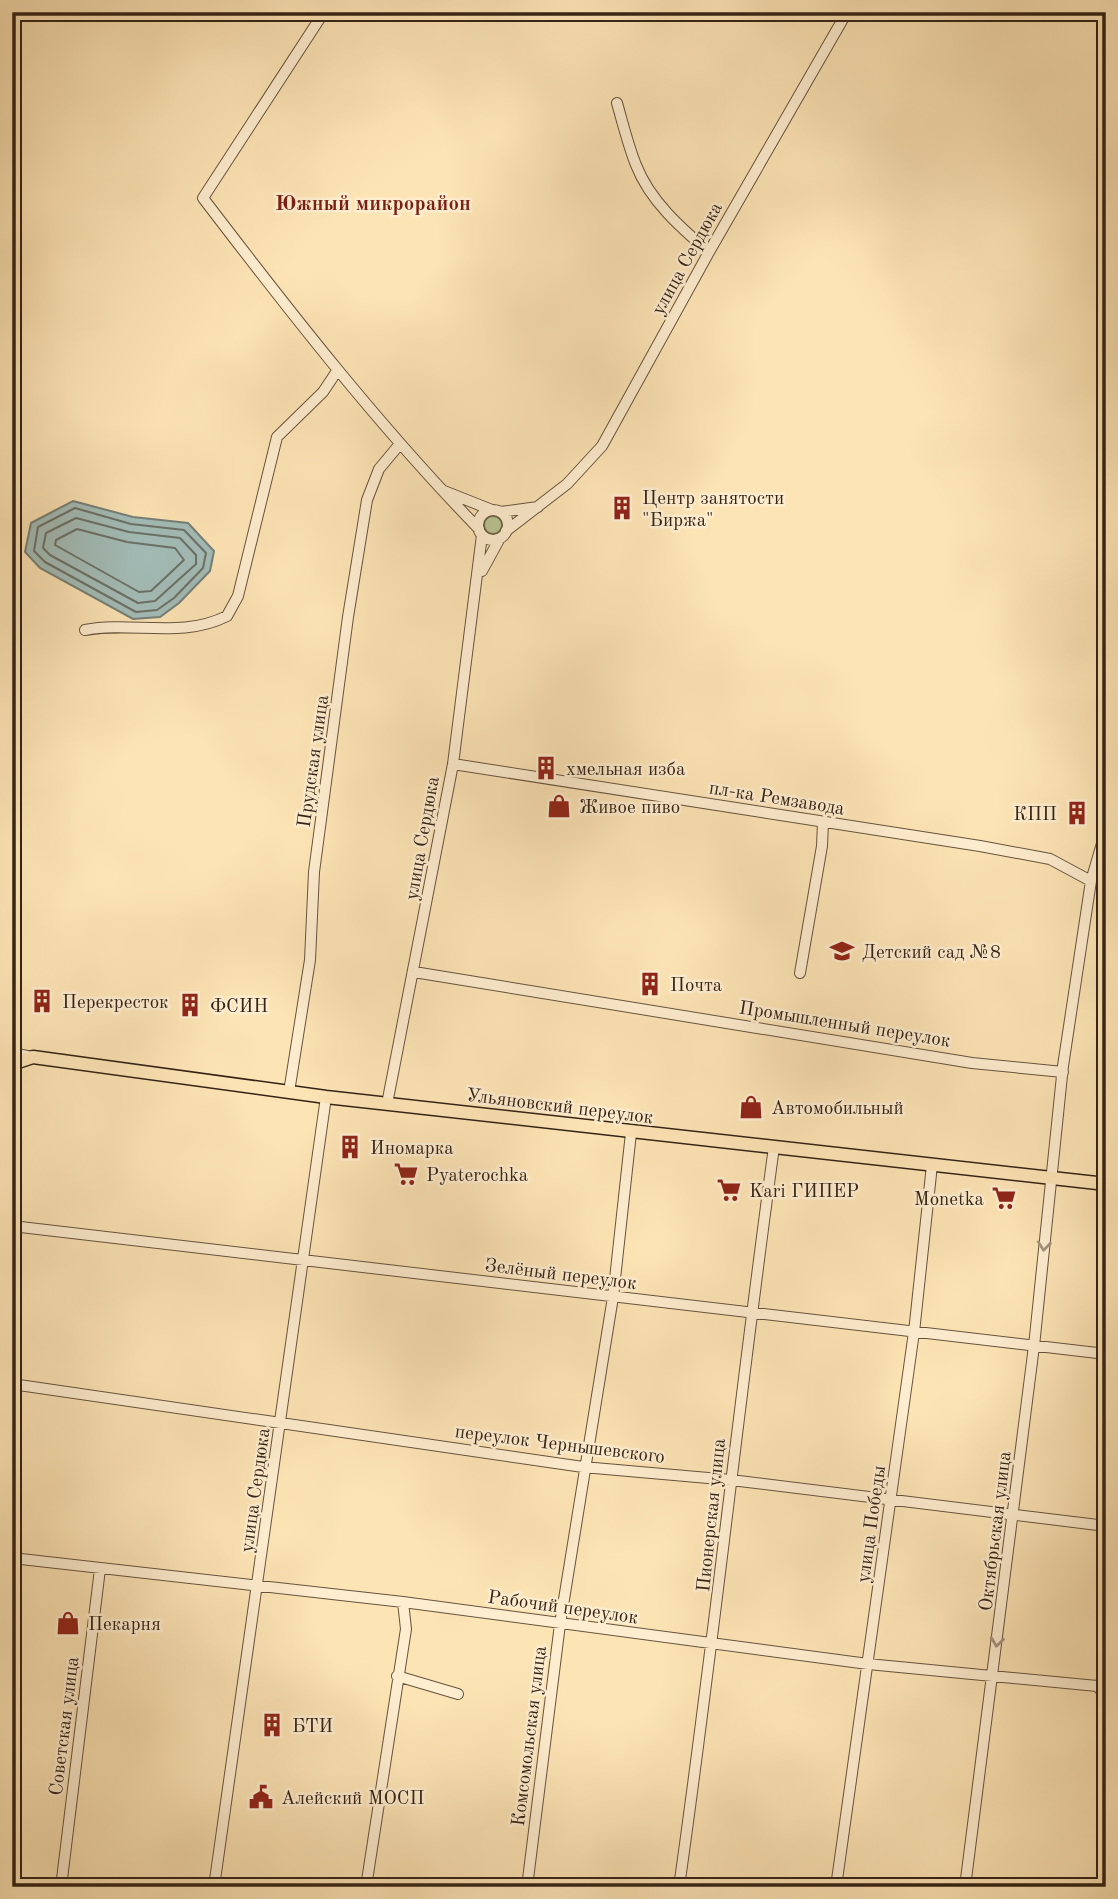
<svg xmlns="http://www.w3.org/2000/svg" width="1118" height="1899" font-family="'Old Standard TT',serif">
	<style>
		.green { fill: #b9c592; stroke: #767454; stroke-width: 2 }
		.water { fill: #a2bcb7; stroke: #767f77; stroke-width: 2 }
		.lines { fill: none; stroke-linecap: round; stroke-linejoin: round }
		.shore { stroke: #6b7066; stroke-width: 2 }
		.minor-casing { stroke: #66533e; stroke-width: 12 }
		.major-casing { stroke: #342316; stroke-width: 15 }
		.minor { stroke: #feedcf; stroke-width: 10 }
		.major { stroke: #fde4b5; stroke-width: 12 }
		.oneway { stroke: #a3927c }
		.labels { text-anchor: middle; stroke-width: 5; stroke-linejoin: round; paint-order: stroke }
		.street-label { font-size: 19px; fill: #342316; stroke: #feedcf }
		.poi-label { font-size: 19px; fill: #342316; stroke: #feedcf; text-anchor: start }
		.neighbourhood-label { font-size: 21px; font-weight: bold; fill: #7a1f14; stroke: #feedcf }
	</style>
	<rect width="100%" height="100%" fill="#fde4b5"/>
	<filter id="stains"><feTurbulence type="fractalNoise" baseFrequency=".00286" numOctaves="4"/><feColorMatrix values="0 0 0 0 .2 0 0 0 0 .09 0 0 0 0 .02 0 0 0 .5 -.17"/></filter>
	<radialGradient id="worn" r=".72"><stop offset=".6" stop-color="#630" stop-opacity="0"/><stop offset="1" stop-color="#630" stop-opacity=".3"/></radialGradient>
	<path class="green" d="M484 525a9 9 0 1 1 18 0a9 9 0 1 1-18 0Z"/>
	<path class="water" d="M73,501L133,517L188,523L214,551L210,571L179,603L160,617L133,619L40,568L25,552L31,523Z"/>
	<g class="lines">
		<path class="shore" d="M75,508L131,524L184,530L206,553L203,568L174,598L157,610L136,612L45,562L34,551L38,527Z
			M76,518L129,532L180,538L196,555V564L155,601L138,603L50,555L43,548L46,533Z
			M77,529L127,542L175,548L184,560L151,591L139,592L55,545L56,540Z"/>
		<g class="minor-casing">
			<path id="minor" d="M324,12L203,198C290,312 378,425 479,529
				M617,103C623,124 628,145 636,165C650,201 681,228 709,252
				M444,491L492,510
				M478 525a15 15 0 1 1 30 0a15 15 0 1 1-30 0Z
				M500,512L538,507
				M506,531L567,484L602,446L709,252L847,12
				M482,571L500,538
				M85,630C132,621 182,639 227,616L238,596L277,437L323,392L337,371
				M453,764L980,846L1050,859L1091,881
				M414,972L972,1063L1063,1072
				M800,973L822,846L823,822
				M12,1053L32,1057
				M289,1092L310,960L314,872L348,617L367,500L379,469L399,445
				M387,1104L453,764L482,535
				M12,1226L1106,1354
				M12,1384L583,1467L731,1480L1106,1526
				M12,1558L403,1602L868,1664L1097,1686L1106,1696
				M397,1676L458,1694
				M1097,1686L1106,1680
				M61,1887L100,1569
				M214,1887L326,1097
				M366,1887L406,1629L403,1602
				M527,1887L560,1624L613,1297L631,1133
				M679,1887C714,1641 740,1393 774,1147
				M836,1887L914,1332L932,1165
				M965,1887L1034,1346L1063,1066L1091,881L1106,830
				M1103,1887L1106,1866"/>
		</g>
		<g class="major-casing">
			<path id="major" d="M12,1064L33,1057L326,1097L1106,1184"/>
		</g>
		<use href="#minor" class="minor"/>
		<use href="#major" class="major"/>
	</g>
	<defs><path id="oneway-chevron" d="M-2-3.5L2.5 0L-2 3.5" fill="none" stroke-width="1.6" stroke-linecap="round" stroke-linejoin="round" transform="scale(1.75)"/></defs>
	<g class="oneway">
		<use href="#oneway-chevron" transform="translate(1044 1246) rotate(96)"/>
		<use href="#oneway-chevron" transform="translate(997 1642) rotate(97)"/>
	</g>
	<defs>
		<g id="building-bare" transform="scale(1.89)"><path d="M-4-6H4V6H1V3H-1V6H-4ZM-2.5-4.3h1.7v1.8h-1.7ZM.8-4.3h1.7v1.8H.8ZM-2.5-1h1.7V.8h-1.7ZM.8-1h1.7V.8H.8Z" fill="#8f2418" stroke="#feedcf" stroke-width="2.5" paint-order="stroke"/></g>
		<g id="shop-bare" transform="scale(1.89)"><path d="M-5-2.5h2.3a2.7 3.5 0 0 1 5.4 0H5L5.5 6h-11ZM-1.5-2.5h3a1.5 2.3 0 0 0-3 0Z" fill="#8f2418" stroke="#feedcf" stroke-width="2.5" paint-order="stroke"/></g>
		<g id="school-bare" transform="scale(1.89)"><path d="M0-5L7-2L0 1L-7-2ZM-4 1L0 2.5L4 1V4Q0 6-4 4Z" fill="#8f2418" stroke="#feedcf" stroke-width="2.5" paint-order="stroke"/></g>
		<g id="supermarket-bare" transform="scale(1.89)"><path d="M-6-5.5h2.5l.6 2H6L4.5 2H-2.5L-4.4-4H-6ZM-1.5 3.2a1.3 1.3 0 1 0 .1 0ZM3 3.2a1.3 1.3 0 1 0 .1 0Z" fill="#8f2418" stroke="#feedcf" stroke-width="2.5" paint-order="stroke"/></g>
		<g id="civic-bare" transform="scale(1.89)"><path d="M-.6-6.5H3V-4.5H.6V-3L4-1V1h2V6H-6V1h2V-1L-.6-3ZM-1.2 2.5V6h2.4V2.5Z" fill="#8f2418" stroke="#feedcf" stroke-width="2.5" paint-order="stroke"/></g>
	</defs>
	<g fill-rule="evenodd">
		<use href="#building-bare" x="622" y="508"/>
		<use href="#building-bare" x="546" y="768"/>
		<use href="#shop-bare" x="559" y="806"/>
		<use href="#building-bare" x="1077" y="813"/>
		<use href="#school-bare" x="842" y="951"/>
		<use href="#building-bare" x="650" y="984"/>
		<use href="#building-bare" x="42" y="1001"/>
		<use href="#building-bare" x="190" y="1005"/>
		<use href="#shop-bare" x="751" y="1107"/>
		<use href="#building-bare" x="350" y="1147"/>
		<use href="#supermarket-bare" x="406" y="1174"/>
		<use href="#supermarket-bare" x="729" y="1190"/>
		<use href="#supermarket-bare" x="1004" y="1198"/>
		<use href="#shop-bare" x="68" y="1623"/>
		<use href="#building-bare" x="272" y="1725"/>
		<use href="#civic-bare" x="261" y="1797"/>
	</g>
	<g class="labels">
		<g class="street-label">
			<text transform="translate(686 258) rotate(-61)" y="7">улица Сердюка</text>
			<text transform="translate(312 761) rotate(-82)" y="7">Прудская улица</text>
			<text transform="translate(777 797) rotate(9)" y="7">пл-ка Ремзавода</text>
			<text transform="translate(421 838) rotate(-80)" y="7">улица Сердюка</text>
			<text transform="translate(845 1023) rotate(9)" y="7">Промышленный переулок</text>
			<text transform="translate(560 1105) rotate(7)" y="7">Ульяновский переулок</text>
			<text transform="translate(561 1273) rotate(7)" y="7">Зелёный переулок</text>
			<text transform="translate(560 1443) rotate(7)" y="7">переулок Чернышевского</text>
			<text transform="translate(254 1490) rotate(-82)" y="7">улица Сердюка</text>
			<text transform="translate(710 1515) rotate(-84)" y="7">Пионерская улица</text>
			<text transform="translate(870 1524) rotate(-82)" y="7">улица Победы</text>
			<text transform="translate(994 1531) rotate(-83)" y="7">Октябрьская улица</text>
			<text transform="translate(563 1606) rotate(8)" y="7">Рабочий переулок</text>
			<text transform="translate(63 1726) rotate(-83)" y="7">Советская улица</text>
			<text transform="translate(528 1736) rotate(-83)" y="7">Комсомольская улица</text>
		</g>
		<g class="poi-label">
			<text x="642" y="504">Центр занятости<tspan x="642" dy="22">"Биржа"</tspan></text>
			<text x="566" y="775">хмельная изба</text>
			<text x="579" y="813">Живое пиво</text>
			<text x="1057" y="820" text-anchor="end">КПП</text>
			<text x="862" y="958">Детский сад №8</text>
			<text x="670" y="991">Почта</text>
			<text x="62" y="1008">Перекресток</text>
			<text x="210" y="1012">ФСИН</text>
			<text x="771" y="1114">Автомобильный</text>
			<text x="370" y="1154">Иномарка</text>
			<text x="426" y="1181">Pyaterochka</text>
			<text x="749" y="1197">Kari ГИПЕР</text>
			<text x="984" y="1205" text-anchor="end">Monetka</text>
			<text x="88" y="1630">Пекарня</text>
			<text x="292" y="1732">БТИ</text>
			<text x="281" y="1804">Алейский МОСП</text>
		</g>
		<g class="neighbourhood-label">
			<text x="373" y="210">Южный микрорайон</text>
		</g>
	</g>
	<rect width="1118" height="1899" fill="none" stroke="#fde4b5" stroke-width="42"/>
	<rect x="14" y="14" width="1090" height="1871" fill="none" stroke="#342316" stroke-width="3.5"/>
	<rect x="21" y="21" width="1076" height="1857" fill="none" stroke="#342316" stroke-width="2"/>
	<rect width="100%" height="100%" filter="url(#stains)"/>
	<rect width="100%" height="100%" fill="url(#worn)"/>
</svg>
